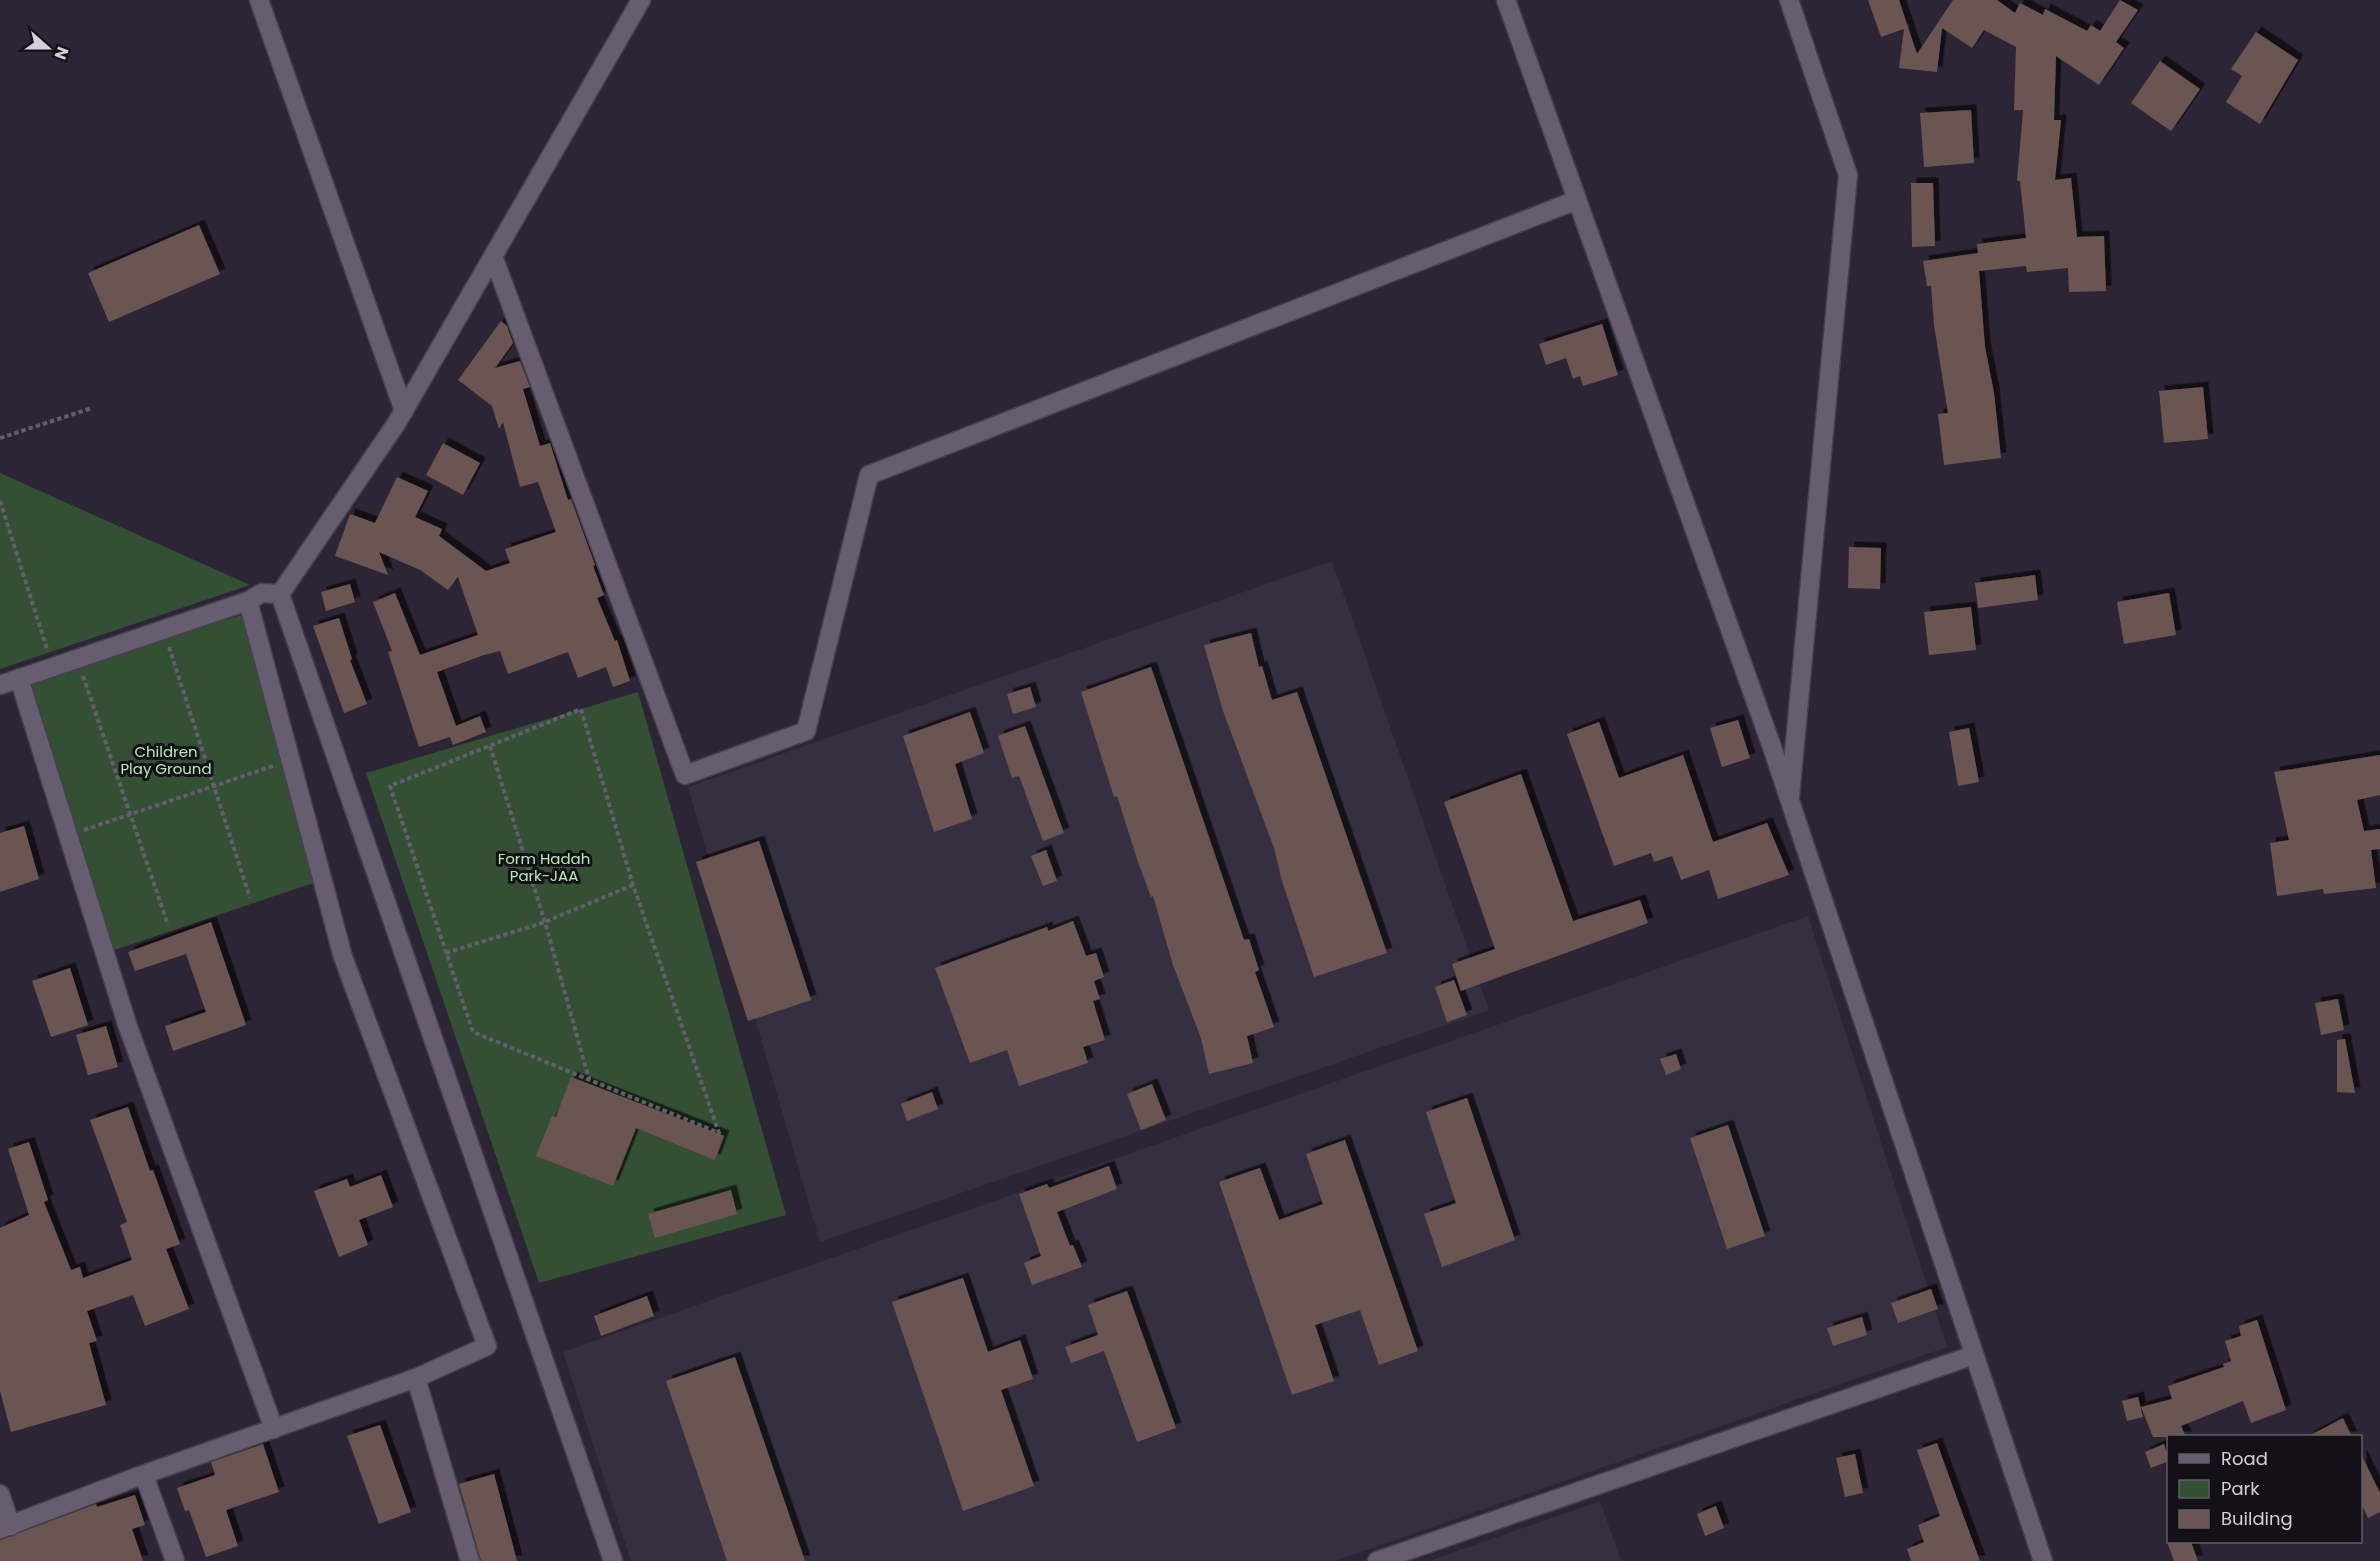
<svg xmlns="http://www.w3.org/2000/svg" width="2380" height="1561" font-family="Poppins,sans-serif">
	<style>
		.industrial { fill: #353041 }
		.green { fill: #334f34 }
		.building { fill: #6b5452; filter: url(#shadow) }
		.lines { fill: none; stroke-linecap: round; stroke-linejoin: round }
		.minor-casing { stroke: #47404d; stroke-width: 21 }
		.path { stroke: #645e6c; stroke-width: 4; stroke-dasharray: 4.5 3; stroke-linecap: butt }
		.minor { stroke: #665e70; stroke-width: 18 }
		.labels { text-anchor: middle; stroke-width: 6; stroke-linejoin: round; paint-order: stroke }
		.park-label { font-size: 15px; fill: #b7ecb9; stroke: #131017 }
	</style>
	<defs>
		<filter id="shadow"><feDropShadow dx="5.5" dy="-5.5" stdDeviation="0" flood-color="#0009"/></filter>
	</defs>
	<rect width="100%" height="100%" fill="#2c2535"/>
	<path class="industrial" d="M1332,561L1489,1010L820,1242L688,787Z
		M1808,916L1947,1347L1335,1561H631L563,1352Z
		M1600,1501L1621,1561H1429Z"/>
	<path class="green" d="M0,473L250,585L0,669Z
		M242,615L322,880L106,953L19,678Z
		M638,692L786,1215L539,1283L366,773Z"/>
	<path class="building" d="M1868,0H1899L1917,54L1953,0H1997L2015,13L2020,3L2043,15L2045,9L2087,31L2091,25L2100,31L2120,0L2138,10L2116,42L2124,48L2099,85L2056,56L2054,120H2061L2055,180L2071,178L2077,237L2104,236L2106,291L2069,292L2068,268L2027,272L2026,266L1979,271L1985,347L1994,393L2001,458L1944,465L1938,414L1948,413L1934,325L1931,286H1927L1923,261L1978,253L1977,244L2026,238L2020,181H2017L2023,110H2014L2016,47L1984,30L1972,48L1942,28L1937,72L1899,68L1904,29L1881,37Z
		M2256,32L2298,60L2260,124L2226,102L2242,76L2231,69Z
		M2160,61L2200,89L2171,131L2131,103Z
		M1971,110L1974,163L1924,167L1920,113Z
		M1911,183H1933L1935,246L1912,247Z
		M199,225L220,274L109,322L88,273Z
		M501,321L507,326L513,343L495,368L520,361L530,387L523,389L540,446L550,443L568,500L571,499L595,565L593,566L604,595L597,598L615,641L617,640L630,681L613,687L606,667L578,678L568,652L508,674L500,651L484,655L437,672L456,726L480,716L486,732L453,745L450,737L419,747L388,652L392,651L373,602L395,593L420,655L478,635L458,577L448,590L420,570L379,552L388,575L335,556L350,514L375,523L397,477L428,491L415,517L442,529L439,536L486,571L510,563L505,549L556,532L538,482L520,487L503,422L499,429L492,406L458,380Z
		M1602,324L1618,375L1583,386L1580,376L1573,379L1566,358L1546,365L1539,344Z
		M2203,387L2208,439L2164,443L2159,391Z
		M443,443L480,463L463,495L426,475Z
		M1849,547L1881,548L1880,589L1848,588Z
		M2035,575L2038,600L1978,608L1975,583Z
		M350,584L355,602L326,611L321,592Z
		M2169,593L2176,635L2124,644L2117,602Z
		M1971,607L1976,650L1929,655L1924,612Z
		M339,618L352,659L350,660L367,704L344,713L313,626Z
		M1251,633L1259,667L1262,666L1272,700L1297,692L1387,953L1314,977L1282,881L1274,848L1223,711L1204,645Z
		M1151,667L1244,940L1249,939L1259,970L1255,972L1274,1027L1247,1036L1253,1063L1209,1074L1201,1038L1173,965L1153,896L1151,897L1138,862L1117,796L1114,797L1081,692Z
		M1030,687L1036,707L1013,714L1007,694Z
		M970,712L984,753L955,764L972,819L934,832L903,736Z
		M1738,720L1750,758L1722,767L1710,728Z
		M1599,722L1619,778L1683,755L1713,842L1767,823L1789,875L1718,899L1709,870L1681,880L1672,856L1654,862L1651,853L1614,866L1567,734Z
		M1025,726L1064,833L1043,841L1019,776L1012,778L998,736Z
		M1969,728L1979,782L1958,786L1949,732Z
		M2380,755V795L2357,800L2364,831L2380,829V849L2371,850L2376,888L2324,894L2323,889L2277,896L2270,843L2289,840L2274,772Z
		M1521,774L1573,921L1640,900L1648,923L1461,991L1452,964L1495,949L1444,802Z
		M24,826L39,879L0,892V833Z
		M759,841L811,1000L748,1021L696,862Z
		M1046,850L1057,881L1043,886L1031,856Z
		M1073,921L1086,956L1096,953L1104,977L1094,981L1100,999L1093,1001L1105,1040L1083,1047L1088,1063L1019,1086L1007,1050L970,1063L935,968L1047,927L1048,931Z
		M211,922L246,1025L173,1051L165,1026L206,1012L186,954L135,971L128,952Z
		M70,968L88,1025L51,1037L32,981Z
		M1454,980L1467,1015L1447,1022L1435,987Z
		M2338,999L2344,1030L2321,1035L2315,1003Z
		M106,1026L118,1067L88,1075L76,1035Z
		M2345,1039L2355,1093L2337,1092V1040Z
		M1676,1054L1681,1069L1666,1075L1660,1059Z
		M571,1077L724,1136L715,1160L636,1128L613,1186L536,1156L552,1116L556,1117Z
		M1152,1084L1166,1120L1141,1130L1127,1094Z
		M932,1092L938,1109L907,1121L901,1104Z
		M1467,1098L1515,1240L1442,1267L1424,1214L1456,1203L1426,1112Z
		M128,1107L150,1171L153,1170L180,1244L166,1249L189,1309L145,1326L133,1295L87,1311L97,1341L89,1343L106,1405L11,1432L0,1391V1228L29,1215L8,1149L29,1142L48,1200L44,1202L71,1270L80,1267L83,1278L132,1260L120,1225L127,1222L90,1120Z
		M1728,1125L1765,1236L1727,1249L1690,1138Z
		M1345,1140L1418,1351L1379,1365L1360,1310L1315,1325L1334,1381L1292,1395L1219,1182L1260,1168L1279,1220L1323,1204L1306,1154Z
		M1109,1166L1117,1189L1057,1212L1070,1246L1073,1245L1082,1267L1032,1285L1024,1263L1041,1256L1019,1194L1047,1184L1049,1188Z
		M381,1175L393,1207L359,1220L368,1245L339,1257L314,1191L347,1179L350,1187Z
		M731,1190L737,1214L655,1238L648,1214Z
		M963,1278L988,1352L1020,1340L1033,1379L1001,1390L1034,1486L963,1511L892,1302Z
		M1931,1289L1938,1309L1898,1323L1891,1303Z
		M1127,1291L1176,1428L1137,1442L1104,1351L1071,1363L1065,1347L1098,1335L1088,1305Z
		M647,1296L654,1316L601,1336L594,1316Z
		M1862,1317L1867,1335L1833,1346L1827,1328Z
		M2257,1320L2286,1410L2251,1423L2243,1401L2181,1426L2186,1437H2153L2141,1407L2172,1399L2168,1386L2224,1367L2223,1364L2231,1361L2225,1341L2241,1336L2239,1326Z
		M735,1357L805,1561H727L666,1381Z
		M2138,1397L2143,1417L2127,1421L2122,1401Z
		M2343,1418L2352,1437H2307Z
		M380,1425L411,1512L379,1524L347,1436Z
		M1937,1443L1955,1493L1980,1561H1911L1907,1549L1924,1542L1918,1525L1940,1516L1917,1450Z
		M263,1444L279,1492L226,1510L238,1546L206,1557L189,1510L185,1511L177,1488L215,1475L211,1462Z
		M2164,1444L2169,1461L2151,1468L2145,1452Z
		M1855,1454L1863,1493L1845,1497L1836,1458Z
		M2361,1454L2380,1493V1512L2368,1518L2361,1503Z
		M494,1474L517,1561H481L459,1484Z
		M135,1495L145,1525L132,1529L143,1561H0V1540L96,1504L97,1507Z
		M1716,1506L1724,1528L1705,1536L1697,1514Z
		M2167,1542H2191L2198,1561H2174Z"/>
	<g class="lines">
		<g class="minor-casing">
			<path id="minor" d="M259,0L404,411
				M1506,0L1773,750L2043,1561
				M1789,0L1848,175L1790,796
				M493,256L685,775L806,731L869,475L1577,200
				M248,601L343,957L487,1346L416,1378L470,1561
				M19,678L127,1024L274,1429
				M0,685L248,601L262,593L280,594
				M144,1475L175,1561
				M0,1494L11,1526
				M0,1529L134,1478L416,1378
				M613,1561L280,594L396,424L641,0
				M1377,1561L1974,1355"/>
		</g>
		<path class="path" d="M0,438L92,408
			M0,501L47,649
			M169,647L250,898
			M83,676L168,925
			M581,709L633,885L719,1133L473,1032L390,786Z
			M490,746L545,922L589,1079
			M84,830L273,766
			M446,953L545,922L633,885"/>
		<use href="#minor" class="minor"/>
	</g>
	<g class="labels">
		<g class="park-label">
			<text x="166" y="757">Children<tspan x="166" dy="17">Play Ground</tspan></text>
			<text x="544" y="864">Form Hadah<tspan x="544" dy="17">Park-JAA</tspan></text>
		</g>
	</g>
	<rect x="2167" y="1435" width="195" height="108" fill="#131017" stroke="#605d65" stroke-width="1.5"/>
	<rect x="2179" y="1454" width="30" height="9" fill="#665e70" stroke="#605d65" stroke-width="1.5"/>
	<text x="2221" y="1465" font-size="18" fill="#d4d0da">Road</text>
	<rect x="2179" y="1480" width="30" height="18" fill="#334f34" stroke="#605d65" stroke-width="1.5"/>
	<text x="2221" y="1495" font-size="18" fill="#d4d0da">Park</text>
	<rect x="2179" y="1510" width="30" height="18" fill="#6b5452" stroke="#605d65" stroke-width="1.5"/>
	<text x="2221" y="1525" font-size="18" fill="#d4d0da">Building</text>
	<g transform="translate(48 48) rotate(111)" stroke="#131017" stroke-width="4.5" paint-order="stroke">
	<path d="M0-4.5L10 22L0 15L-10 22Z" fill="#d4d0da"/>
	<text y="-9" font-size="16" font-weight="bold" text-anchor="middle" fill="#d4d0da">N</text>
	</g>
</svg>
